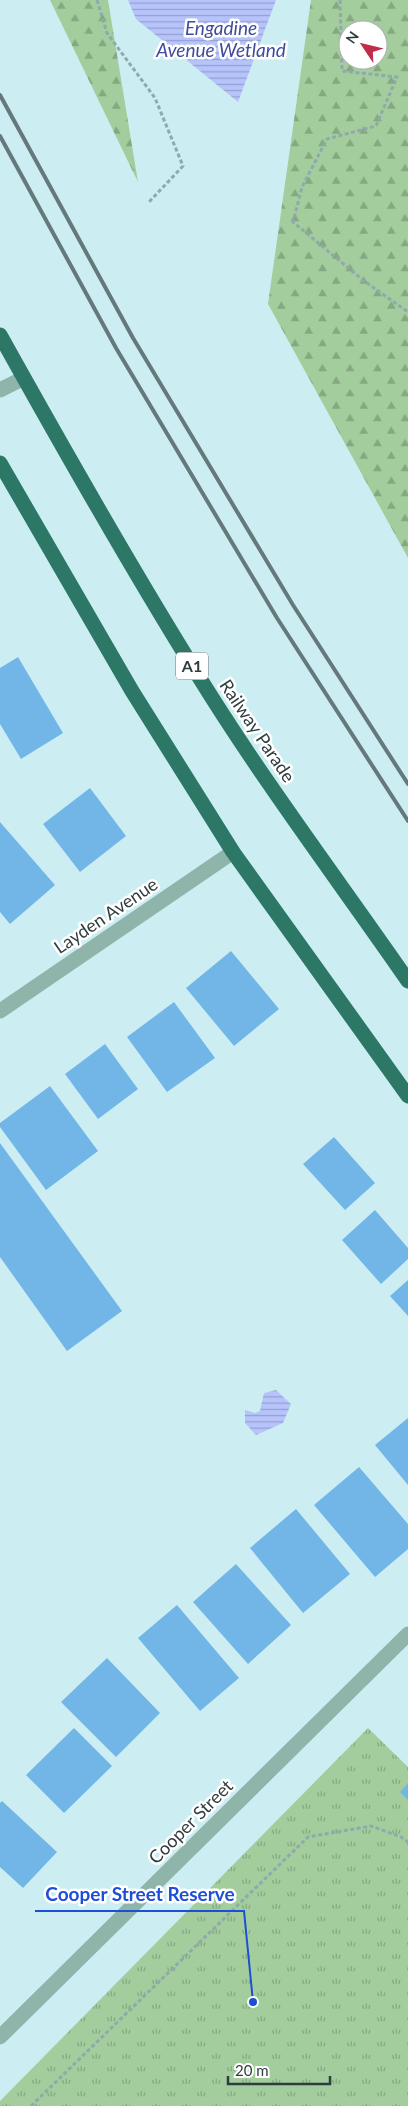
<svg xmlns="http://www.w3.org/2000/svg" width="408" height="2106" font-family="Lato,sans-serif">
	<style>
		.forest { fill: url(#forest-firs); fill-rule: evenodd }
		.park { fill: url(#park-tufts) }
		.water { fill: url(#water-rules) }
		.building { fill: #72b6e8 }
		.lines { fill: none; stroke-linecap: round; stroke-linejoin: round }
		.path { stroke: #8fa9ad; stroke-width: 3; stroke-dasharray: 4 2.5; stroke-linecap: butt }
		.street { stroke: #8fb5aa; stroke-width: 15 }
		.highway { stroke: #2c7765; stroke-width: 15 }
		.rail { stroke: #65797c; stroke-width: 4 }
		.labels { text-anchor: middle; stroke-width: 5; stroke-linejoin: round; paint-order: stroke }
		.shield { fill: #fff; stroke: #6e7779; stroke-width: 1 }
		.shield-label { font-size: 16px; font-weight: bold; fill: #303d3f }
		.street-label { font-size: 18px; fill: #303d3f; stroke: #fff }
		.water-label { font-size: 19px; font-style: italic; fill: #414b9c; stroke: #fff }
		.leader { fill: none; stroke: #1d4ed8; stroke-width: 2 }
		.callout-dot { fill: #1d4ed8; stroke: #fff; stroke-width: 2 }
		.callout-label { font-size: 19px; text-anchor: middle; font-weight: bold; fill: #1d4ed8; stroke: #fff; stroke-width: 5; stroke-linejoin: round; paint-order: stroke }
	</style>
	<defs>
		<pattern id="forest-firs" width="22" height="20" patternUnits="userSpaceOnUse" patternTransform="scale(1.25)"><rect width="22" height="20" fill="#a3cd9c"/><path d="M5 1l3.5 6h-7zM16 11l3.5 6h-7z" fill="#85a881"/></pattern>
		<pattern id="park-tufts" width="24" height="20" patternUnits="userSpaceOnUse" patternTransform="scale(1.25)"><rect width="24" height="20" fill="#a3cd9c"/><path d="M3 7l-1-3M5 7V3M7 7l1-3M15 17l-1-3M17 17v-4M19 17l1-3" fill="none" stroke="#85a881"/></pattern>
		<pattern id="water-rules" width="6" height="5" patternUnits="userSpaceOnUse" patternTransform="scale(1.25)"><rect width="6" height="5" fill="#b7c4fc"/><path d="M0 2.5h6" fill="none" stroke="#95a0cd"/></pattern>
	</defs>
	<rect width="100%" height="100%" fill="#cceef3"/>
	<path class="forest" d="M50,0H108L138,182Z
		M311,0H408V558L268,304ZM348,30H378V60H348Z"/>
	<path class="park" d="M368,1728L408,1767V2106H0V2101Z"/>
	<path class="water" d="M128,0H276L238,102L136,19Z
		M276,1390L291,1404L283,1423L256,1435L245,1423V1410L255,1413L260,1411L264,1393Z"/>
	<path class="building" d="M18,657L63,733L21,759L0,724V668Z
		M90,788L126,836L80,872L43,824Z
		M0,822L55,885L10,924L0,912Z
		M231,951L279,1009L234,1046L186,988Z
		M174,1002L215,1058L167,1092L127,1037Z
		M105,1044L138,1089L98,1119L65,1074Z
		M50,1086L98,1151L46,1190L0,1127V1123Z
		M334,1137L375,1183L345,1210L303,1164Z
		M0,1143L122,1311L67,1351L0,1257Z
		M375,1210L408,1248V1259L381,1284L342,1240Z
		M408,1280V1316L390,1296Z
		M408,1418V1485L375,1445Z
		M359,1467L408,1524V1549L375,1577L314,1505Z
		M296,1509L350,1574L303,1613L250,1548Z
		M236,1564L291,1625L248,1664L193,1602Z
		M177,1605L239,1678L200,1711L138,1638Z
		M107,1658L160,1713L116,1757L61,1702Z
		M74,1728L112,1766L64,1813L26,1775Z
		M408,1783V1800L400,1792Z
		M2,1801L57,1852L23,1888L0,1867V1803Z"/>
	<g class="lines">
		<path class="path" d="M97,0L107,33L155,98L183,166L149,202
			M340,0L342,71L397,77L376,126L327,139L302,187L293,222L364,281L408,312
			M31,2106L308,1837L371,1826L401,1837L408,1842"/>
		<path class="street" d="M0,390L24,378
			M0,1011L233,852
			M0,2037L408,1634"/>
		<path class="highway" d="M0,335C64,450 129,565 199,677C264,782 338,880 408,981
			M0,463L132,691L233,852L408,1096"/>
		<path class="rail" d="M0,95L133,338L293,605L408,784
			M0,136L116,348L277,618L408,821"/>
	</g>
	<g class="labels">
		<rect class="shield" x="176" y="652.5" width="32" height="27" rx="4"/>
		<g class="shield-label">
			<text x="192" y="672">A1</text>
		</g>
		<g class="street-label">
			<text transform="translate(257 731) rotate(56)" y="6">Railway Parade</text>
			<text transform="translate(106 916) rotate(-34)" y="6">Layden Avenue</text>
			<text transform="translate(191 1822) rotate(-45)" y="6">Cooper Street</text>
		</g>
		<g class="water-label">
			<text x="221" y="35">Engadine<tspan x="221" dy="22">Avenue Wetland</tspan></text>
		</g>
	</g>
	<path class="leader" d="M253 2002L244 1911H35"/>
	<circle class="callout-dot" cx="253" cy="2002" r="5"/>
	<g class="callout-label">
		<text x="140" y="1901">Cooper Street Reserve</text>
	</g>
	<g transform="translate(363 45) rotate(305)"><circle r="24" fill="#ffffff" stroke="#acb1b2"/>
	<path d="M0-4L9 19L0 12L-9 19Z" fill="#be2e4b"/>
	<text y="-8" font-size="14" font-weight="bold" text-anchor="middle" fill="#303d3f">N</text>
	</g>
	<path d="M228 2076v8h102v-8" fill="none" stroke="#303d3f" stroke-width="2.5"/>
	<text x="235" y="2076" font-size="15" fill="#303d3f" stroke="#ffffff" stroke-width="4" paint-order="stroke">20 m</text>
</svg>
